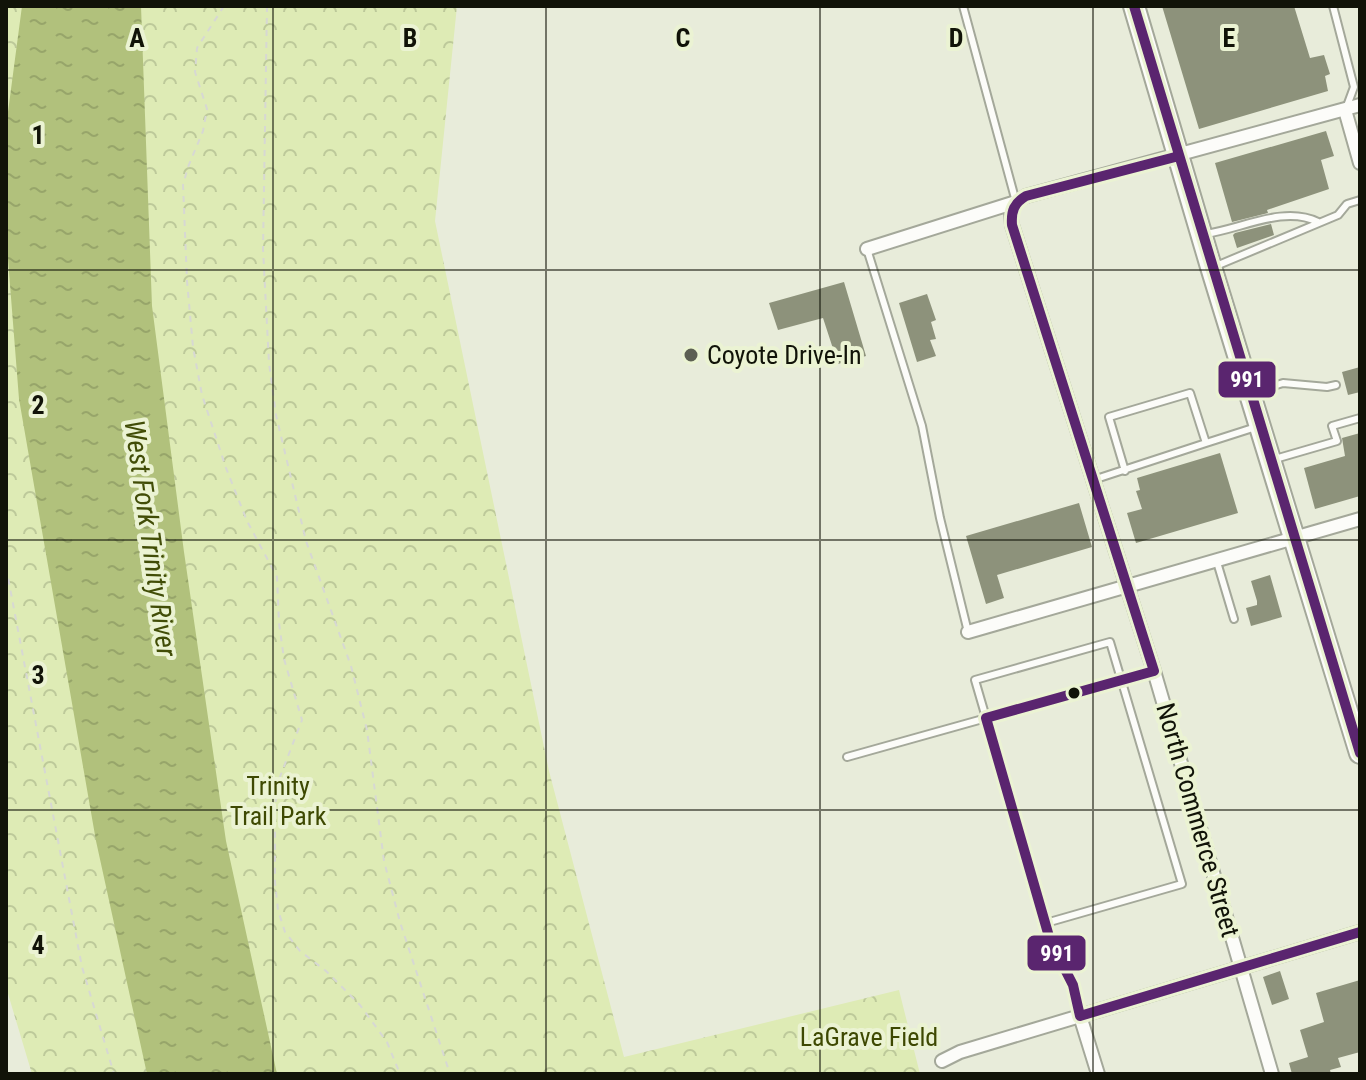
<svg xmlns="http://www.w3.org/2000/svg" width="1366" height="1080" font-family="'Roboto Condensed',sans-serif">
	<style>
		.park { fill: url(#park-crowns) }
		.water { fill: url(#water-ripples) }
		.building { fill: #8d927b }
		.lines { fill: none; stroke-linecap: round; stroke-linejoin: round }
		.service-casing { stroke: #a4a89a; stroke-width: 10 }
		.minor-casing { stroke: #a4a89a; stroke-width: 16 }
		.primary-casing { stroke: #a4a89a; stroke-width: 24 }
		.path { stroke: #d7d8d3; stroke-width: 2; stroke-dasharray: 6 6; stroke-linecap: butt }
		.service { stroke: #fcfcf9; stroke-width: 6 }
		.minor { stroke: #fcfcf9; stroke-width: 12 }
		.primary { stroke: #fcfcf9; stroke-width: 20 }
		.bus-1-casing { stroke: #ebf3d3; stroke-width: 16 }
		.bus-1 { stroke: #5a256f; stroke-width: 10 }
		.grid { fill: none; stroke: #111308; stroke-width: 2; stroke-opacity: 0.55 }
		.poi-dot { fill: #5c5f52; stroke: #ebf3d3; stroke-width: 3 }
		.bus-dot { fill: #111308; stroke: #ebf3d3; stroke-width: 3 }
		.labels { text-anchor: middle; stroke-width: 8; stroke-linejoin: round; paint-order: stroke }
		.poi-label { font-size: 26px; fill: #111308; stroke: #ebf3d3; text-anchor: start }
		.park-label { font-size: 26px; fill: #3e4902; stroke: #ebf3d3 }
		.street-label { font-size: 26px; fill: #111308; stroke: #ebf3d3 }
		.water-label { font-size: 28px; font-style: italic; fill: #414d07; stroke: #ebf3d3 }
		.grid-label { font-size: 26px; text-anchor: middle; font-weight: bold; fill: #111308; stroke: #ebf3d3; stroke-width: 8; stroke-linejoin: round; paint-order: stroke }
		.line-badge { stroke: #ebf3d3; stroke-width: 3 }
		.badge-label { font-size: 22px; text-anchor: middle; font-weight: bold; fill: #fff }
	</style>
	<defs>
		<pattern id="park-crowns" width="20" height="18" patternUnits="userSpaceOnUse" patternTransform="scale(2)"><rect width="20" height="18" fill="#deebb5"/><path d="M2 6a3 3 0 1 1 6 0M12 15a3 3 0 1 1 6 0" fill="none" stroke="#bdc99a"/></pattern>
		<pattern id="water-ripples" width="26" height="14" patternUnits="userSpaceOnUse" patternTransform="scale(2)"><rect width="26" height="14" fill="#b1c17c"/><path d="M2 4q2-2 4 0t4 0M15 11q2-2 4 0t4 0" fill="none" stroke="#97a56a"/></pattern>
	</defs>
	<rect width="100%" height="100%" fill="#e8ecda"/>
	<path class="park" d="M6,6H457L435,221L549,771L624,1057L899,990L920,1074H32L6,987Z"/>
	<path class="water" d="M22,6H141L152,306L184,552L226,841L277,1074H147L96,841L19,399L6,234V127Z"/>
	<path class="building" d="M1162,6H1294L1310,58L1324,55L1330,74L1325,76L1328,91L1199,129Z
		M1326,131L1334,156L1321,160L1329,189L1267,210L1268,213L1232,222L1215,163Z
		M1271,224L1274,235L1237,248L1233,235L1235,233Z
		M844,282L866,356L838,364L823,318L778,330L769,303Z
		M927,294L936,320L931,322L936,339L930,340L936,356L917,362L899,303Z
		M1360,367V392L1348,395L1342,372Z
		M1360,433V496L1315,509L1304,468L1345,456L1342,438Z
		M1220,453L1238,513L1136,543L1127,513L1142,509L1136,491L1140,490L1137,478Z
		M1079,503L1092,547L997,575L1004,598L986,604L966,536Z
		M1270,575L1282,617L1251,626L1246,608L1257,605V601L1251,581Z
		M1280,971L1289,999L1272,1005L1263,977Z
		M1360,980V1052L1338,1058L1341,1067L1330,1070L1331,1074H1292L1289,1063L1308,1057L1300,1030L1324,1022L1316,993Z"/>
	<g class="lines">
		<g class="service-casing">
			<path id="service" d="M963,6L1016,202
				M1333,6L1354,87L1347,106
				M1205,234C1241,229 1284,205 1318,222
				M867,249L922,426L940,518L968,632
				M1216,266L1338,215L1347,204L1360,200
				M1254,392L1283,383L1327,387L1336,385
				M1206,443L1256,427
				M1275,459L1337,441L1332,426L1360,418
				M1093,480L1206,443L1190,393L1109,417L1125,471
				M1217,562L1234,619
				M847,757L1154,671
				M1046,923L1182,884L1110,642L975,680L1046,923L1050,940L1073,985L1080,1016"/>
		</g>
		<g class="minor-casing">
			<path id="minor" d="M1345,110L1360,163
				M1016,202L1011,211L1012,225L1154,671L1272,1074
				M867,249L1016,202L1026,196L1360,105
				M968,632L1360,519
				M1080,1016L1098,1074
				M942,1061L960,1052L1360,932"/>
		</g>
		<g class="primary-casing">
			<path id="primary" d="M1134,6L1211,267L1360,753"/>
		</g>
		<path class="path" d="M224,6L197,48L195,72L207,109L203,131L188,167L183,185L187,281L193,347L202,395L226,468L247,521L277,577L279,623L284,659L302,720L278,782L275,806V882L278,910L285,932L300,951L326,971L360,1005L387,1042L400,1074
			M267,6L263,249L269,363L276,415L306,541L351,666L367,730L384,861L400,922L450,1074
			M6,567L82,967L114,1074"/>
		<use href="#service" class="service"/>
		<use href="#minor" class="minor"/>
		<use href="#primary" class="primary"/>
		<g class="bus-1-casing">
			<path id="bus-1" d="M1134,6L1360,753
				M1179,156L1026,196C1014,203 1011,211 1012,225L1154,671L986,718L1050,940L1073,985L1080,1016L1360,932"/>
		</g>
		<use href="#bus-1" class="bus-1"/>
	</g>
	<path class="grid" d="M273,6V1074M546,6V1074M820,6V1074M1093,6V1074M6,270H1360M6,540H1360M6,810H1360"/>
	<circle class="poi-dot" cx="691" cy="355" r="8"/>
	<circle class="bus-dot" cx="1074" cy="693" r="7"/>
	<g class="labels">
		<g class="poi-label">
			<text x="707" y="364">Coyote Drive-In</text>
		</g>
		<g class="park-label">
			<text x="278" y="795">Trinity<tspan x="278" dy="30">Trail Park</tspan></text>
			<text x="869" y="1046">LaGrave Field</text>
		</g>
		<g class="street-label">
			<text transform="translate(1198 820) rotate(74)" y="9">North Commerce Street</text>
		</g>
		<g class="water-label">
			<text transform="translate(151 538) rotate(82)" y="10">West Fork Trinity River</text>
		</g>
	</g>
	<g class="grid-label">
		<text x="137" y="47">A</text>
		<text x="410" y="47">B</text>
		<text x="683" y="47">C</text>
		<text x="956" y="47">D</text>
		<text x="1229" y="47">E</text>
		<text x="38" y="144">1</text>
		<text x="38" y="414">2</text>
		<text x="38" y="684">3</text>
		<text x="38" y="954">4</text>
	</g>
	<g class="line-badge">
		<rect x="1217" y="360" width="60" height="39" rx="8" fill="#5a256f"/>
		<rect x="1026" y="934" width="61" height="38" rx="8" fill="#5a256f"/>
	</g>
	<g class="badge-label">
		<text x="1247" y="387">991</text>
		<text x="1057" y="961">991</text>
	</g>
	<rect width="1366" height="1080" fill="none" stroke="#111308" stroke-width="16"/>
</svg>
